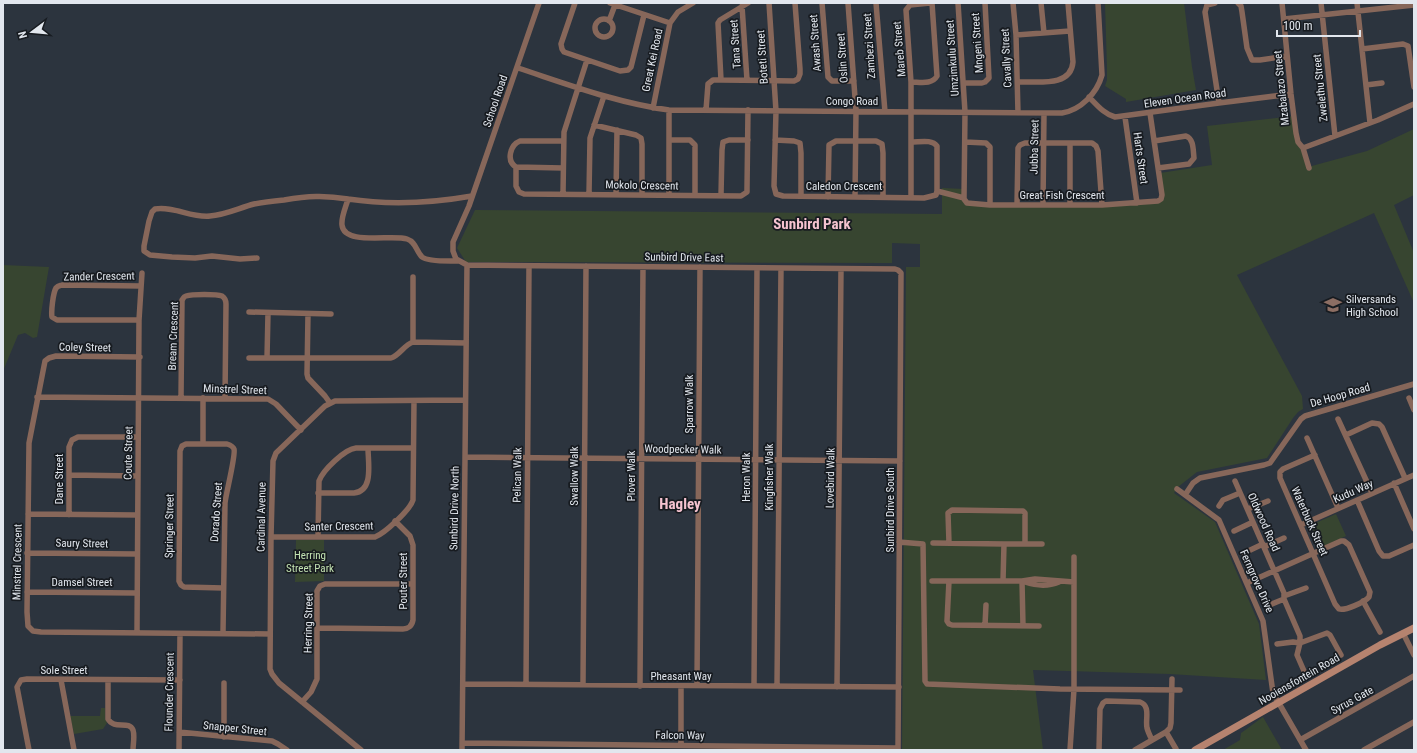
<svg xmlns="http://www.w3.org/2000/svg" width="1417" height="753" font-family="'Roboto Condensed',sans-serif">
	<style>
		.green { fill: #374530 }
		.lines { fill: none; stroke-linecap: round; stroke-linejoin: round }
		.street { stroke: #87675a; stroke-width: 5.5 }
		.secondary { stroke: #b6836f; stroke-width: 7 }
		.labels { text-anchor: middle; stroke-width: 3.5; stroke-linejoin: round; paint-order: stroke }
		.street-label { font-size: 11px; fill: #e2e7ee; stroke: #171b20 }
		.poi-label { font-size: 11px; fill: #e2e7ee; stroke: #171b20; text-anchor: start }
		.park-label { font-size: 11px; fill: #c3e2b2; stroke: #171b20 }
		.district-label { font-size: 15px; font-weight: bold; fill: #f5c3d0; stroke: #171b20 }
	</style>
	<rect width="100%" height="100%" fill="#2c343e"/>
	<path class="green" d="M1105,3H1184L1192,67L1196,90L1126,102V99L1105,86L1107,80V69Z
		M1293,116L1308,167L1367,151L1414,129V195L1394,205L1414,253V303L1374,213L1237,275L1302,396L1303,409L1298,412L1293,418L1267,458L1197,472L1178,487L1174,493L1215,522L1259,624L1266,680L1170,674L1033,670L1043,750H902L906,267H920V244L892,243V263L466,262L457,248L475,210L942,214V188L964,189L965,202L1102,205L1161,199L1160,173L1212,165L1207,126Z
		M3,265L49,267L37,337L33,338L25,333L18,335L3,371Z
		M1336,514L1346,536L1320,548L1311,525Z
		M296,540H324V581L295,582Z
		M101,708H105V718L107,723L103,729L74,734L70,716H100Z
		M1263,717L1282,750H1223L1240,740L1241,733C1249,728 1255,722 1263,717Z"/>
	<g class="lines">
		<path class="street" d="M539,3L469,206L453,242V251L456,259L467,265L895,269L898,270L901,273L898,750
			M575,3L561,44L562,49L564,52L620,71L628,70L631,67L644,15
			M610,3L670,23
			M748,3L720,20L718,23L721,80L794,81L798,79L800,74V69L795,3
			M769,3L776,111L774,186L776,194L783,196L924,198L936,195L937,191V146C932,139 920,142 911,142
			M822,3L828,77L832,81H854
			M848,3L856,111L855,197
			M876,3L885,112
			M958,3L965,112L964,199L967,203L990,205H1102L1158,201L1161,199L1162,195L1150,113
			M1013,3L1016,35L1018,113
			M1041,3L1044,33
			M1215,3L1207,5L1205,12L1219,103
			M1238,3L1241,6L1242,12L1247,48L1252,60H1260L1287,56
			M1282,3L1291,94L1296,133L1298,142L1303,148L1309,168
			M1321,3L1335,136
			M1357,3L1370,123
			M742,6L747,80
			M1284,19L1414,5
			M595 28a9 9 0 1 1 18 0a9 9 0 1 1-18 0Z
			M609,21L615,5
			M1016,35L1070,31
			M1362,49L1403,44L1408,46L1414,87
			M518,68C567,84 617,103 669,110L1062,113C1081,110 1097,93 1102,75L1098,3
			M911,82C920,82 932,85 937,76L932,3
			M1018,82C1036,81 1071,88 1073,62L1068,3
			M964,83H982L985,82L989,78L985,3
			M1366,85L1382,83
			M1089,97C1097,105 1104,114 1115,117L1219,103L1291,94
			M653,108L670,23L678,12L693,3
			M706,110L708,84L713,80H721
			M1125,117L1137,203
			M594,125L636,135L641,138L642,144V194
			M669,140H690L695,145V195
			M775,140L794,141L800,143L801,153V196
			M563,141H520C510,145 506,161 516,167V186L519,192L524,194L741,196L747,192V189L748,110
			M1154,141L1186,136C1194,139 1193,150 1194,158L1189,164L1158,168
			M965,142L986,143L990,147V205
			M1303,148L1378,120L1414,104
			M516,167L563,168
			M937,191L964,198
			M563,194L564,132L587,60
			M589,194L590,138L604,96
			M616,194L617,130
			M669,195V110
			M721,195L722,150L723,142L729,140H748
			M828,197L829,145L836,141H876L882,144L883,153V197
			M911,198V82L906,10L910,5L930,3
			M1017,205L1018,148L1020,145L1025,143H1092L1096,146L1098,151L1102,205
			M1043,205L1044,113
			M1070,205V143
			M257,258L240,259L212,256L195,258L172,257L150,255L144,251V246L149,221L152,212L155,209C174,206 191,218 210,216C225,215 239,208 254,204C264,202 274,201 284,200C308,196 324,195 348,199
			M458,261C450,261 428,262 422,257C416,251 416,242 407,239C393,234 344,246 342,225C341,217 346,207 348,199C388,205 432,203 472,196
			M249,312L331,314
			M308,314L307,374L308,378L325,396L330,403
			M139,320H57L52,317C51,312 53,293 56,288C58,286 59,286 62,285L141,286
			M413,342V277
			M140,357L56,356L49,358L45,361L29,443L27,612L28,626L33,631L41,632L270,634
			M249,358H391C400,355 404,345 413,342L466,343
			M267,358L268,313
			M37,397L268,399L276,404L301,430
			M181,398L182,300C184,298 183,297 186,296C192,294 217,294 222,296C225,298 226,301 226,304L225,398
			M1409,398L1414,410
			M1338,419L1372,493
			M1346,435L1372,423L1379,424L1382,427L1405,478
			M1307,438L1338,508
			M203,444V398
			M465,457L900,461
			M69,475L137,476
			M1235,481L1284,593V599L1300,636V643L1297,655L1304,671
			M1394,483L1414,529
			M1177,489L1219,520L1263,621L1273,693L1306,750
			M318,493H354C374,491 368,463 368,448
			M1185,495L1193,483L1200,478L1264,465L1270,463L1301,419L1305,416L1414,384
			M1357,500L1379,551L1383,556H1389L1414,545
			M1219,506L1223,500L1240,493
			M1248,509L1268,501
			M28,514L137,515
			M69,515V447L72,440L78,437H138
			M1301,525L1414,475
			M1234,531L1253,522
			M271,537H375C385,533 410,510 413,500L414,401
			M318,537L319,481C323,470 345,449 356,448H413
			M899,542L923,544L925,681L927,684L1060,689L1180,690
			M933,543L1004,544
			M949,543L948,513L952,510L1023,511L1025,513V544H1004L1003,581
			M1025,544H1042
			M1264,547L1284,538
			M27,553L137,554
			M1244,553L1263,544
			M932,581H1022L1023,626
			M949,581L947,621L949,624L952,625L1039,626
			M1022,581L1035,579L1074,582
			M1025,582C1037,586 1047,587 1059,582
			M1247,583L1341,541H1344L1349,545L1370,592L1369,597C1365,602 1345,611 1339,609L1335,604C1317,562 1298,520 1280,478V472L1283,469L1315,455
			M27,592L136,593
			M1284,596L1306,588
			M1363,601L1380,632
			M1267,606L1284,599
			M985,625L986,605
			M318,628L403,629C408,629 412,626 413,620V545L410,536L395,521
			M137,633L139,320L142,273
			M223,633L225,503C226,493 236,455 234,449C233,446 230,445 227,444H186L182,446L180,451L179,581L181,585L184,587L223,588
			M1403,633L1414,655
			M1277,644L1293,642L1300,643L1327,633L1330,635L1341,655
			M61,680L74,750
			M108,680V719C114,730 129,720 133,730C135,736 133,744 133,750
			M463,684L899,687
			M526,684L529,266
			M583,685L586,266
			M697,685L700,267
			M640,686L643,267
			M754,686L757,268
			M777,686L781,268
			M837,687L841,269
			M302,702L311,692L317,679V591L320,586L325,584H413
			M179,732L272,741L278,744L287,750
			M1166,732L1176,749
			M224,737V683
			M1300,740L1414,676
			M462,743L898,748
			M29,750L17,687L21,680L27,679L180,680
			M179,750L180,634
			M361,750L279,683L272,674L270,669L271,537L273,461L276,453L325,406L335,401L465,400
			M462,750L467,265
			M681,750V686
			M1070,750L1074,689V557
			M1099,750L1100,709L1103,703L1106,701L1140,702C1151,706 1145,719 1147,728C1148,732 1150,736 1152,740
			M1135,750L1166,732L1170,728L1171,723L1172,679
			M1364,750L1414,722"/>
		<path class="secondary" d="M1195,750L1380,645L1414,628"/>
	</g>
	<defs>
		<g id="school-bare" transform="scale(1.38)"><path d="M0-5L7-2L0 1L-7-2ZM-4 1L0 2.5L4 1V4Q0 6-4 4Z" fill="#8d6e63" stroke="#171b20" stroke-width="2.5" paint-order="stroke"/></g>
	</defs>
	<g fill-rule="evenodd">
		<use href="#school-bare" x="1333" y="305"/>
	</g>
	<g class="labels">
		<g class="street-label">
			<text transform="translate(815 43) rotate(-94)" y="4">Awash Street</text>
			<text transform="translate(977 43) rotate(-94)" y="4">Mngeni Street</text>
			<text transform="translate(735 44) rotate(-94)" y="4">Tana Street</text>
			<text transform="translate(869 46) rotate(-94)" y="4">Zambezi Street</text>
			<text transform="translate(899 49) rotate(-95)" y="4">Mareb Street</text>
			<text transform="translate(762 57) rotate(-94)" y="4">Boteti Street</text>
			<text transform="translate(842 58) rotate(-94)" y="4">Oslin Street</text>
			<text transform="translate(952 58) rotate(-94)" y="4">Umzimkulu Street</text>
			<text transform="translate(1006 58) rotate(-93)" y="4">Cavally Street</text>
			<text transform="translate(652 60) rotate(-78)" y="4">Great Kei Road</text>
			<text transform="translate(1281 88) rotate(-96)" y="4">Mzabalazo Street</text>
			<text transform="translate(1320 88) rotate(-96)" y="4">Zwelethu Street</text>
			<text transform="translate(1185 98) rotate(-8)" y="4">Eleven Ocean Road</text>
			<text transform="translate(495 101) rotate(-71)" y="4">School Road</text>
			<text x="852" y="105">Congo Road</text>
			<text transform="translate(1034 147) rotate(-89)" y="4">Jubba Street</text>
			<text transform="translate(1141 158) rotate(82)" y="4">Harts Street</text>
			<text transform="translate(642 185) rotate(1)" y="4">Mokolo Crescent</text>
			<text x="844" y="190">Caledon Crescent</text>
			<text x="1062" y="199">Great Fish Crescent</text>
			<text transform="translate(684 257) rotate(1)" y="4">Sunbird Drive East</text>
			<text transform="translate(99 276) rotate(-1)" y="4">Zander Crescent</text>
			<text transform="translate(173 336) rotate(-88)" y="4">Bream Crescent</text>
			<text transform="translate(85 347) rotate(1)" y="4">Coley Street</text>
			<text transform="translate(235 389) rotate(2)" y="4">Minstrel Street</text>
			<text transform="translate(1340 395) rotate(-16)" y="4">De Hoop Road</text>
			<text transform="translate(689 404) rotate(-90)" y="4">Sparrow Walk</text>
			<text transform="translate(683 449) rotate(1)" y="4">Woodpecker Walk</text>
			<text transform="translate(128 453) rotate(-89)" y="4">Coute Street</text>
			<text transform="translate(517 475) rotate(-89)" y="4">Pelican Walk</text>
			<text transform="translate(574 476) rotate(-90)" y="4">Swallow Walk</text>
			<text transform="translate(631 476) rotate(-90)" y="4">Plover Walk</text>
			<text transform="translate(746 477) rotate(-90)" y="4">Heron Walk</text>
			<text transform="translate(769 477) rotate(-90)" y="4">Kingfisher Walk</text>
			<text transform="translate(830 478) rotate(-89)" y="4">Lovebird Walk</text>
			<text transform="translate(59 479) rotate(-90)" y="4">Dane Street</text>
			<text transform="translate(1353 491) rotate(-24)" y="4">Kudu Way</text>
			<text transform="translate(454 508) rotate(-89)" y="4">Sunbird Drive North</text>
			<text transform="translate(890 510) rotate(-90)" y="4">Sunbird Drive South</text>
			<text transform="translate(216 512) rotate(-86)" y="4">Dorado Street</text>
			<text transform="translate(261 517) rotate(-89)" y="4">Cardinal Avenue</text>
			<text transform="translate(1310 521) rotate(66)" y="4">Waterbuck Street</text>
			<text transform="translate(1264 522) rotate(66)" y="4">Oldwood Road</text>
			<text transform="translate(169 526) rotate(-89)" y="4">Springer Street</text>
			<text transform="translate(339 526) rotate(-1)" y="4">Santer Crescent</text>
			<text transform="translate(82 543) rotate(1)" y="4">Saury Street</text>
			<text transform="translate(17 562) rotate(-89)" y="4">Minstrel Crescent</text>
			<text transform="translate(403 581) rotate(-90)" y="4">Pouter Street</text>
			<text transform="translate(1257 581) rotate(66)" y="4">Ferngrove Drive</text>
			<text x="82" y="586">Damsel Street</text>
			<text transform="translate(308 623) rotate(-89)" y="4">Herring Street</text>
			<text x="64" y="674">Sole Street</text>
			<text x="681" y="680">Pheasant Way</text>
			<text transform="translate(1299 679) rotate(-30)" y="4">Nooiensfontein Road</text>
			<text transform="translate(169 692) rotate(-89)" y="4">Flounder Crescent</text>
			<text transform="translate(1352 700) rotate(-29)" y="4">Syrus Gate</text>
			<text transform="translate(235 728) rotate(6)" y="4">Snapper Street</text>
			<text transform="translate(680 735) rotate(1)" y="4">Falcon Way</text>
		</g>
		<g class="poi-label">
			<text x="1346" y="303">Silversands<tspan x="1346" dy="13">High School</tspan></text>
		</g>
		<g class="park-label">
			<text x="310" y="559">Herring<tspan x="310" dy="13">Street Park</tspan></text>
		</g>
		<g class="district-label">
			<text x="812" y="229">Sunbird Park</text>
			<text x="680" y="509">Hagley</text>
		</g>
	</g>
	<rect width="1417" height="753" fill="none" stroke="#e2e7ee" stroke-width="8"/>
	<g transform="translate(32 32) rotate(254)" stroke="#171b20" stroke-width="3" paint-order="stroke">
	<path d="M0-3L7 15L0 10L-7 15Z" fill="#e2e7ee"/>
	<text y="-6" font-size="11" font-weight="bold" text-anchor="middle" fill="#e2e7ee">N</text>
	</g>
	<path d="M1277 30v6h83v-6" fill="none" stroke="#e2e7ee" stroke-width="2"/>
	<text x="1283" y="30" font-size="12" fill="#e2e7ee" stroke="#171b20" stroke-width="3" paint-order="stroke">100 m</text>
</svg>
